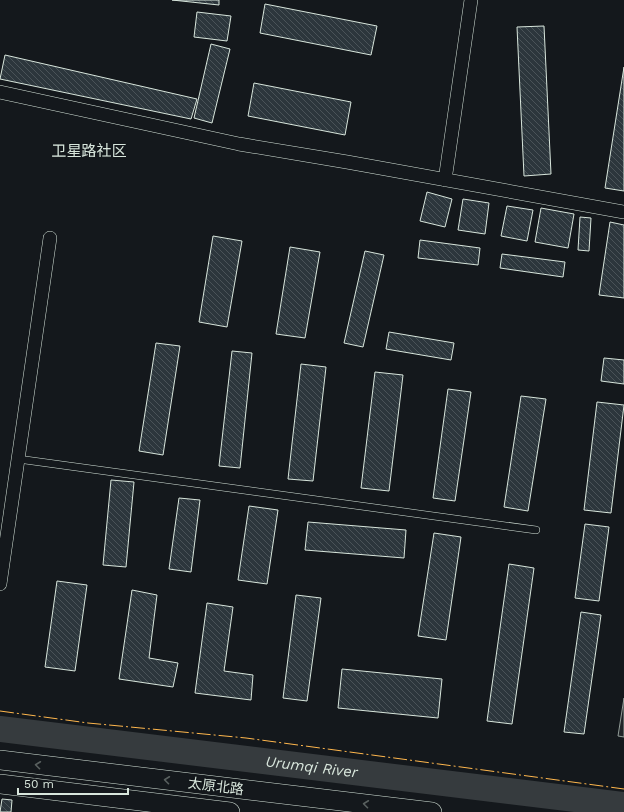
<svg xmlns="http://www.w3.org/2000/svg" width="624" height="812" font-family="'Work Sans','Noto Sans SC',sans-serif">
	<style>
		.pitch { fill: #202428; stroke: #939e99 }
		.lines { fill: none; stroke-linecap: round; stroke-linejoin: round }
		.river { stroke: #363b3e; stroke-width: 26 }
		.building { fill: url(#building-back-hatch); stroke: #d8e6dc }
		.service-casing { stroke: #d8e6dc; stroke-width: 8 }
		.minor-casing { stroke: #d8e6dc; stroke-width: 14 }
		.secondary-casing { stroke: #d8e6dc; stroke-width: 20 }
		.service { stroke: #14181c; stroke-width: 7 }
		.minor { stroke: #14181c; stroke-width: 13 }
		.secondary { stroke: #14181c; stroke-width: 19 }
		.power { stroke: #ffb74d; stroke-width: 1; stroke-dasharray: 14 3 2 3; stroke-linecap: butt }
		.oneway { stroke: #59605f }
		.labels { text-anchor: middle; stroke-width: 3; stroke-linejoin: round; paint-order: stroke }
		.street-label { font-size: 14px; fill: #d8e6dc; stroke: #14181c }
		.neighbourhood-label { font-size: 15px; fill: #d8e6dc; stroke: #14181c }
		.water-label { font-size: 15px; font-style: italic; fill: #d8e6dc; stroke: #14181c }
	</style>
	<defs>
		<pattern id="building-back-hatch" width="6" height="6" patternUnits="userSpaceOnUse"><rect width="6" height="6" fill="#2c363c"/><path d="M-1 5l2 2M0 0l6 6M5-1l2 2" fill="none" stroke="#4a5358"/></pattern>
	</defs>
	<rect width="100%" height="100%" fill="#14181c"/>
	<path class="pitch" d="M624,698V737L618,736Z"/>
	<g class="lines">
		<path class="river" id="s1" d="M0,729L624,805"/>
	</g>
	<path class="building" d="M172,0H219V5Z
		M265,4L377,26L371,55L260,33Z
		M197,12L231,16L227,41L194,37Z
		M544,26L551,174L524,176L517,27Z
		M211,44L230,49L212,123L194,118Z
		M5,55L197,99L191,119L0,79Z
		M624,67V191L605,188Z
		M254,83L351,102L345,135L248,116Z
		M427,192L452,199L445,227L420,221Z
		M463,199L489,203L485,234L458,230Z
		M507,206L533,210L527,241L501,236Z
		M541,208L574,214L568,248L535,242Z
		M580,217L591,218L589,251L578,250Z
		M610,222L624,225V298L599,295Z
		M213,236L242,241L227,327L199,322Z
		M420,240L480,248L478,265L418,258Z
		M290,247L320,252L305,338L276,334Z
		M365,251L384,255L363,347L344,343Z
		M502,254L565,262L563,277L500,268Z
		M389,332L454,343L451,360L386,349Z
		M156,343L180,346L163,455L139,451Z
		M232,351L252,353L240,468L219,466Z
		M604,358L624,360V384L601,381Z
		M301,364L326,367L313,481L288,479Z
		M375,372L403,375L389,491L361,488Z
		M448,389L471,392L455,501L433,498Z
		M521,396L546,399L528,511L504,507Z
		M597,402L624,405L611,513L584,510Z
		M111,480L134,482L126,567L103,565Z
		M179,498L200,500L191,572L169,569Z
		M249,506L278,510L267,584L238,580Z
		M308,522L406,530L404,558L305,550Z
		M585,524L609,527L599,601L575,598Z
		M434,533L461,537L446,640L418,636Z
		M509,564L534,568L512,724L487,721Z
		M57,581L87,585L75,671L45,667Z
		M132,590L157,595L149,658L178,663L173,687L119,679Z
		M296,595L321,598L307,701L283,698Z
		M207,603L233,607L224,671L253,675L251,700L195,693Z
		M581,612L601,615L584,734L564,732Z
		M342,669L442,679L438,718L338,708Z
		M2,799L12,800L11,812H0Z"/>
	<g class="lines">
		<g class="service-casing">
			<path id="service" d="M18,459L536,530"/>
		</g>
		<g class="minor-casing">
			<path id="minor" d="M0,92L239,144L347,162L624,212
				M445,180L471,0
				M0,584L50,238"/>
		</g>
		<g class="secondary-casing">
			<path id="secondary" d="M0,760L432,812
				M0,784L230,812"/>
		</g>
		<use href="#service" class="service"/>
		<use href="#minor" class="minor"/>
		<use href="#secondary" class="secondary"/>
		<path class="power" d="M0,711L88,723L246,738L624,789"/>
	</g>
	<defs><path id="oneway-chevron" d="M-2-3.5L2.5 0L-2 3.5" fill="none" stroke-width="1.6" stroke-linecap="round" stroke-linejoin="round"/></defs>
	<g class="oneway">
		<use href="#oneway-chevron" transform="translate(38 765) rotate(-173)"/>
		<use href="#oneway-chevron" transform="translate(167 780) rotate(-173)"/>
		<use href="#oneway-chevron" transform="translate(366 804) rotate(-173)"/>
	</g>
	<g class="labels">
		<g class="street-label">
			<text transform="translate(216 786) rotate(7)" y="5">太原北路</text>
		</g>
		<g class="neighbourhood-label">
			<text x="89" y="156">卫星路社区</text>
		</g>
		<g class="water-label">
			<text dy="5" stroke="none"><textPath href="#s1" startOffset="314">Urumqi River</textPath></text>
		</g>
	</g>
	<path d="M18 788v6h110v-6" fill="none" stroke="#d8e6dc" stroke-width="2"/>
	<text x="24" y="788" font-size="12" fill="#d8e6dc" stroke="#14181c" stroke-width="3" paint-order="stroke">50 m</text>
</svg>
